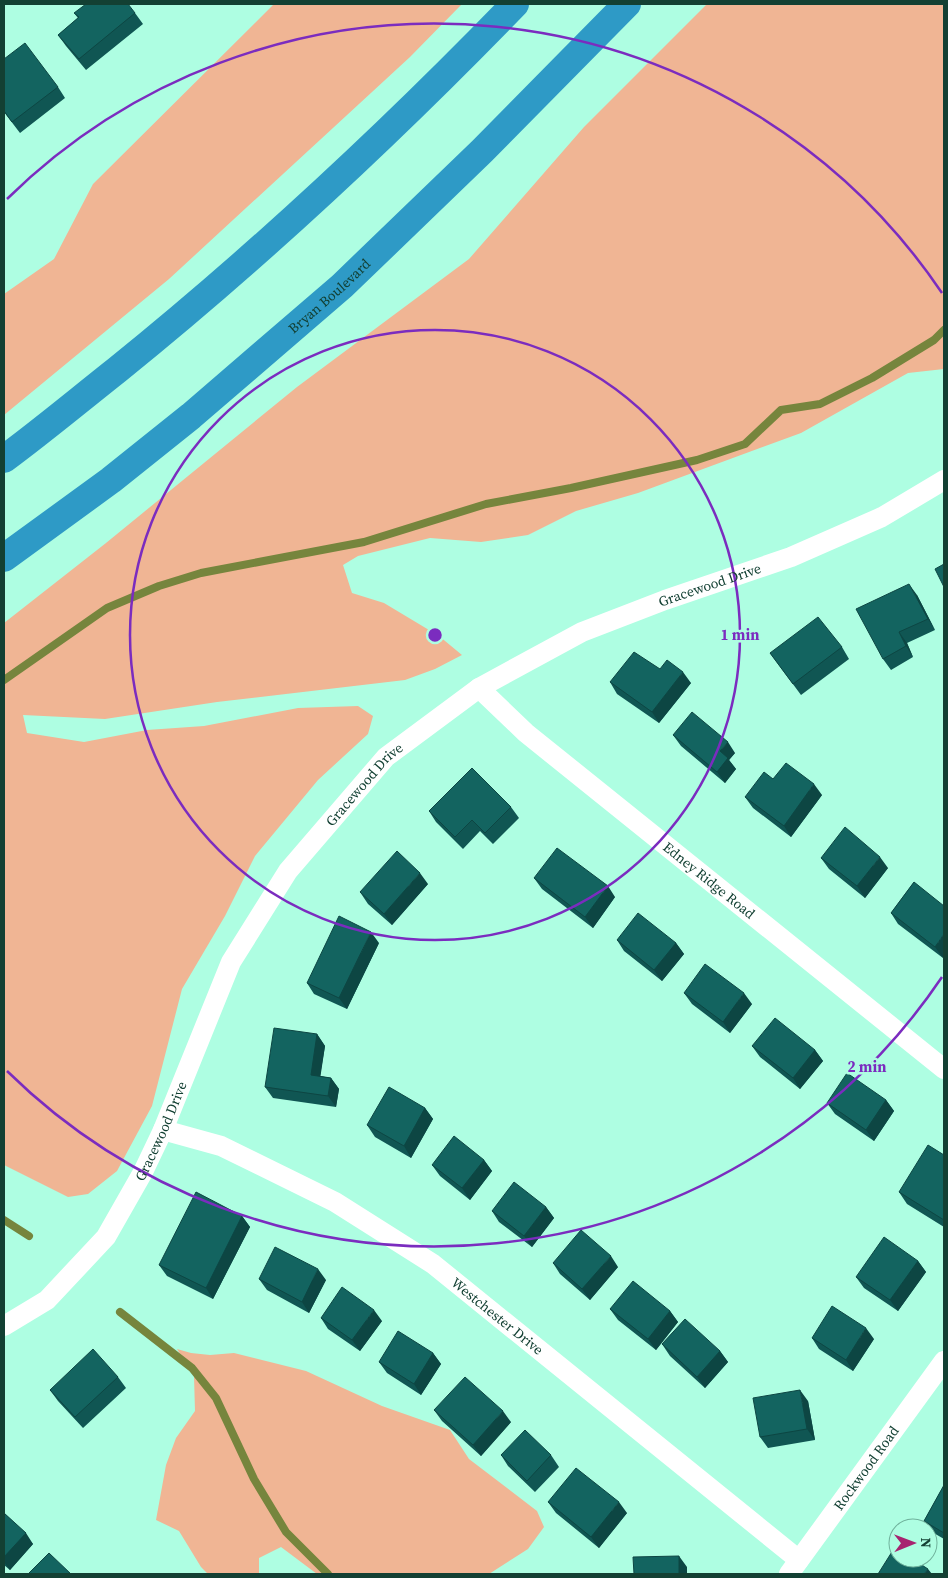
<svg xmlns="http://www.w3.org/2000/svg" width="948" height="1578" font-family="'Source Serif 4',serif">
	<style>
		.green { fill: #f0b594 }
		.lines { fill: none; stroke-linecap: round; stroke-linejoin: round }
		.stream { stroke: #76853d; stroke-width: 8 }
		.minor { stroke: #fff; stroke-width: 20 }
		.motorway { stroke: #2e9ac6; stroke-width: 28 }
		.wall { fill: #105653 }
		.shaded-wall { fill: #0d4643 }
		.building { fill: #136460; stroke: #0d4643 }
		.ring { fill: none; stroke: #7b2cbf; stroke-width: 2.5 }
		.labels { text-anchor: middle; stroke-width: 5; stroke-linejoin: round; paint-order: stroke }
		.street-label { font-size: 14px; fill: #134033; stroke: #aefee2 }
		.centre { fill: #7b2cbf; stroke: #aefee2; stroke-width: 2.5 }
		.ring-label { font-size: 15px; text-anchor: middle; font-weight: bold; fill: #7b2cbf; stroke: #aefee2; stroke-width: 5; stroke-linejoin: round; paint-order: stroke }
	</style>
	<rect width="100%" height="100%" fill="#aefee2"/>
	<path class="green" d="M274,4H462L410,57L169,279L4,415V294L54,259L93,184Z
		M707,4H944V369L908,373L801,433L638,493L576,511L528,535L481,542L430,538L358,556L343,565L352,593L384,603L439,636L462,655L435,669L405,680L217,702L105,719L23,715L27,733L84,742L147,730L204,726L298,708L358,706L373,716L368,734L318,780L255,856L225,916L182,989L152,1106L117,1171L88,1194L68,1197L4,1165V623L106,543L297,387L469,259L584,127Z
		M177,1349L191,1353L210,1355L234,1353L306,1371L382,1406L450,1430L469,1459L537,1511L544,1527L528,1549L489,1574H317L281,1547L259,1558V1574H208L201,1567L179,1531L156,1520L166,1465L176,1438L195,1411L194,1376Z"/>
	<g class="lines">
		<path class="stream" d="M4,680L107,608L159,586L201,573L364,542L486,504L571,488L697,460L745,444L781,410L820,404L872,378L934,340L944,330
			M4,1220L29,1236
			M120,1312L192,1368L216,1398L254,1479L286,1532L328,1574"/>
		<g class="minor">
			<path id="s1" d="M479,688L526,733L944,1069"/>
			<path id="s2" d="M163,1130L221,1146L335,1202L433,1264L799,1560"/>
			<path id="s3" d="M4,1326L47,1300L106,1237L143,1172L163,1130L231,962L288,871L386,757L479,688L582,632L665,600L791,557L882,517L944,480"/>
			<path id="s4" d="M789,1574L944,1361"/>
		</g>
		<g class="motorway">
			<path d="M4,459C42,431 79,400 117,370C257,257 389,134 515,4"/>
			<path id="s5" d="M4,558L111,480L191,416L342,286L482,151L627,4"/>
		</g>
	</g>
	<path class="wall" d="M74,13H135L143,24L86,70L66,46L58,35L78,18Z
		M4,59L58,87L65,98L20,133L4,112Z
		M917,595L935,630L907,643L913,657L891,670L883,659Z
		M842,647L849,659L801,695L770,653Z
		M660,669L691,683L659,723L617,694L610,682Z
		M673,735L735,753L729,760L736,769L725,783L681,746Z
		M773,779L822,795L791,837L753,808L745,797Z
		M511,807L519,818L493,844L480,831L463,849L436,822L429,811Z
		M821,858L888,868L865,898L829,869Z
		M534,878L615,897L593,928L542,889Z
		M914,882L943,958L898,924L891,913Z
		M428,884L392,925L368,904L360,892Z
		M617,940L676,943L684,954L662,981L624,951Z
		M379,943L347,1009L314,994L307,983Z
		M684,993L752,1004L730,1033L692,1004Z
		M317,1034L325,1046L320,1076L331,1078L339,1089L336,1107L273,1098L265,1087Z
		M752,1046L815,1050L823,1061L800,1089L760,1057Z
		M886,1100L894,1111L874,1141L835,1114L827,1103Z
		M425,1108L433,1119L411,1158L375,1137L367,1125Z
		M944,1155V1227L907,1204L899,1192Z
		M484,1160L492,1171L470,1200L440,1176L432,1165Z
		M546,1207L554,1218L532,1247L499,1222L492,1211Z
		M242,1216L250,1227L213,1299L167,1276L159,1265Z
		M918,1261L926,1272L898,1311L864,1288L856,1277Z
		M553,1263L618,1267L590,1300L560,1274Z
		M259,1279L326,1280L309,1313L267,1290Z
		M610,1309L670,1311L678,1322L656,1350L618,1320Z
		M321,1318L382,1321L360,1351L328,1329Z
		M812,1338L874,1339L853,1371L819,1349Z
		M662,1344L720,1351L728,1362L705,1388L670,1356Z
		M433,1353L441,1364L421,1395L387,1373L379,1362Z
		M118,1377L126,1388L83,1428L58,1401L50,1390Z
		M808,1401L815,1440L768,1448L760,1437Z
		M434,1410L511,1422L481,1456L442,1421Z
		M501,1455H551L559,1467L535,1492L508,1466Z
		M944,1485V1539L932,1532L924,1521Z
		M548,1502L627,1513L599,1548L556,1513Z
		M4,1513L33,1544L10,1570L4,1565Z"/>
	<path class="shaded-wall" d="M909,584L917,595L935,630L928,619Z
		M899,632L907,643L913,657L906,646Z
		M683,672L691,683L659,723L652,712Z
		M728,742L735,753L729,760L736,769L725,783L717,772L720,751Z
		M814,784L822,795L791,837L784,826Z
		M880,857L888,868L865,898L857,886Z
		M420,873L428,884L392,925L384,914Z
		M608,886L615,897L593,928L585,917Z
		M371,932L379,943L347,1009L339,998Z
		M944,934V956L943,958L935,947Z
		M676,943L684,954L662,981L654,970Z
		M744,993L752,1004L730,1033L723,1022Z
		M317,1034L325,1046L319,1086L311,1075Z
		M815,1050L823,1061L800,1089L793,1078Z
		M331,1078L339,1089L336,1107L328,1096Z
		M886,1100L894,1111L874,1141L866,1130Z
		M425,1108L433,1119L411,1158L404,1146Z
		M484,1160L492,1171L470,1200L462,1188Z
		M546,1207L554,1218L532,1247L524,1236Z
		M242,1216L250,1227L213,1299L206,1288Z
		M611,1256L618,1267L590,1300L582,1289Z
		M918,1261L926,1272L898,1311L890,1300Z
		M318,1269L326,1280L309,1313L302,1302Z
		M374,1310L382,1321L360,1351L352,1340Z
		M670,1311L678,1322L656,1350L648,1339Z
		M866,1328L874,1339L853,1371L846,1360Z
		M720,1351L728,1362L705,1388L697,1377Z
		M433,1353L441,1364L421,1395L414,1384Z
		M800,1390L808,1401L815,1440L807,1429Z
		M503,1411L511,1422L481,1456L473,1445Z
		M619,1502L627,1513L599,1548L591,1537Z
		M26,1533L33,1544L10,1570L4,1562V1557Z
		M679,1556L687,1567V1574H679Z
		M928,1569L932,1574H924Z"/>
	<path class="building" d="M86,4H128L135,13L79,59L58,35L79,17L74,13Z
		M25,43L58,87L12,122L4,111V59Z
		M944,564V587L935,569Z
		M909,584L928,619L899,632L906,646L883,659L856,609Z
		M818,617L842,647L793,684L770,653Z
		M634,652L660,669L667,660L683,672L652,712L610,682Z
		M692,712L728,742L720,751L728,758L717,772L673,735Z
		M786,763L814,784L784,826L745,797L764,772L773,779Z
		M472,768L511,807L485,833L472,820L455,837L429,811Z
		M845,827L880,857L857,886L821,858Z
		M557,848L608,886L585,917L534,878Z
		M397,851L420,873L384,914L360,892Z
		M914,882L944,906V934L935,947L891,913Z
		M638,913L676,943L654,970L617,940Z
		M339,916L371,932L339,998L307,983Z
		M705,964L744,993L723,1022L684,993Z
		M775,1018L815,1050L793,1078L752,1046Z
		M274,1028L317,1034L311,1075L331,1078L328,1096L265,1087Z
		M847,1073L886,1100L866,1130L827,1103Z
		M389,1087L425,1108L404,1146L367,1125Z
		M454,1136L484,1160L462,1188L432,1165Z
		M928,1145L944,1155V1220L899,1192Z
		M514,1182L546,1207L524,1236L492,1211Z
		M196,1192L242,1216L206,1288L159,1265Z
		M581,1230L611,1256L582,1289L553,1263Z
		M884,1237L918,1261L890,1300L856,1277Z
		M275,1247L318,1269L302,1302L259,1279Z
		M633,1281L670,1311L648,1339L610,1309Z
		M342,1287L374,1310L352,1340L321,1318Z
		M832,1306L866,1328L846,1360L812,1338Z
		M685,1319L720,1351L697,1377L662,1344Z
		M398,1331L433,1353L414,1384L379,1362Z
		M93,1349L118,1377L75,1417L50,1390Z
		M465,1377L503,1411L473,1445L434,1410Z
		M800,1390L807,1429L760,1437L753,1398Z
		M525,1430L551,1455L527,1481L501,1455Z
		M576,1468L619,1502L591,1537L548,1502Z
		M944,1485V1533L924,1521Z
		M4,1513L26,1533L4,1557Z
		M895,1547L898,1549V1558H911L928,1569L924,1574H878Z
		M49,1553L71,1574H28Z
		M679,1556V1574H634L633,1557Z"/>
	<g class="ring">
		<circle cx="435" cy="635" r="305"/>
		<path d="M942 977A611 611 0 0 1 7 1071M7 199A611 611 0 0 1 942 293"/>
	</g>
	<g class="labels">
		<g class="street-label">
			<text dy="5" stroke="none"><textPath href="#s5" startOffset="418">Bryan Boulevard</textPath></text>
			<text dy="5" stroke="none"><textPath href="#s3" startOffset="1066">Gracewood Drive</textPath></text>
			<text dy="5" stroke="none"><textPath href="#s3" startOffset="662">Gracewood Drive</textPath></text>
			<text dy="5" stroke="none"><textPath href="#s1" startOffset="300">Edney Ridge Road</textPath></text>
			<text dy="5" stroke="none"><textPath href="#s3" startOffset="256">Gracewood Drive</textPath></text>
			<text dy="5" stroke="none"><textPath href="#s2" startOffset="386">Westchester Drive</textPath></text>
			<text dy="5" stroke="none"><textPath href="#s4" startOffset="131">Rockwood Road</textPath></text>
		</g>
	</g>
	<circle cx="435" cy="635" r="8" class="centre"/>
	<g class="ring-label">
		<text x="740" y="640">1 min</text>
		<text x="867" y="1072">2 min</text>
	</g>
	<rect width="948" height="1578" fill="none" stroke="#134033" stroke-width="10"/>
	<g transform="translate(913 1543) rotate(89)"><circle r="24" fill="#aefee2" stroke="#70b29c"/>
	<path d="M0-4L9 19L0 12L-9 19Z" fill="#a72470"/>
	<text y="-8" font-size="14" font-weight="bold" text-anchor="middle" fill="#134033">N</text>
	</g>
</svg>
